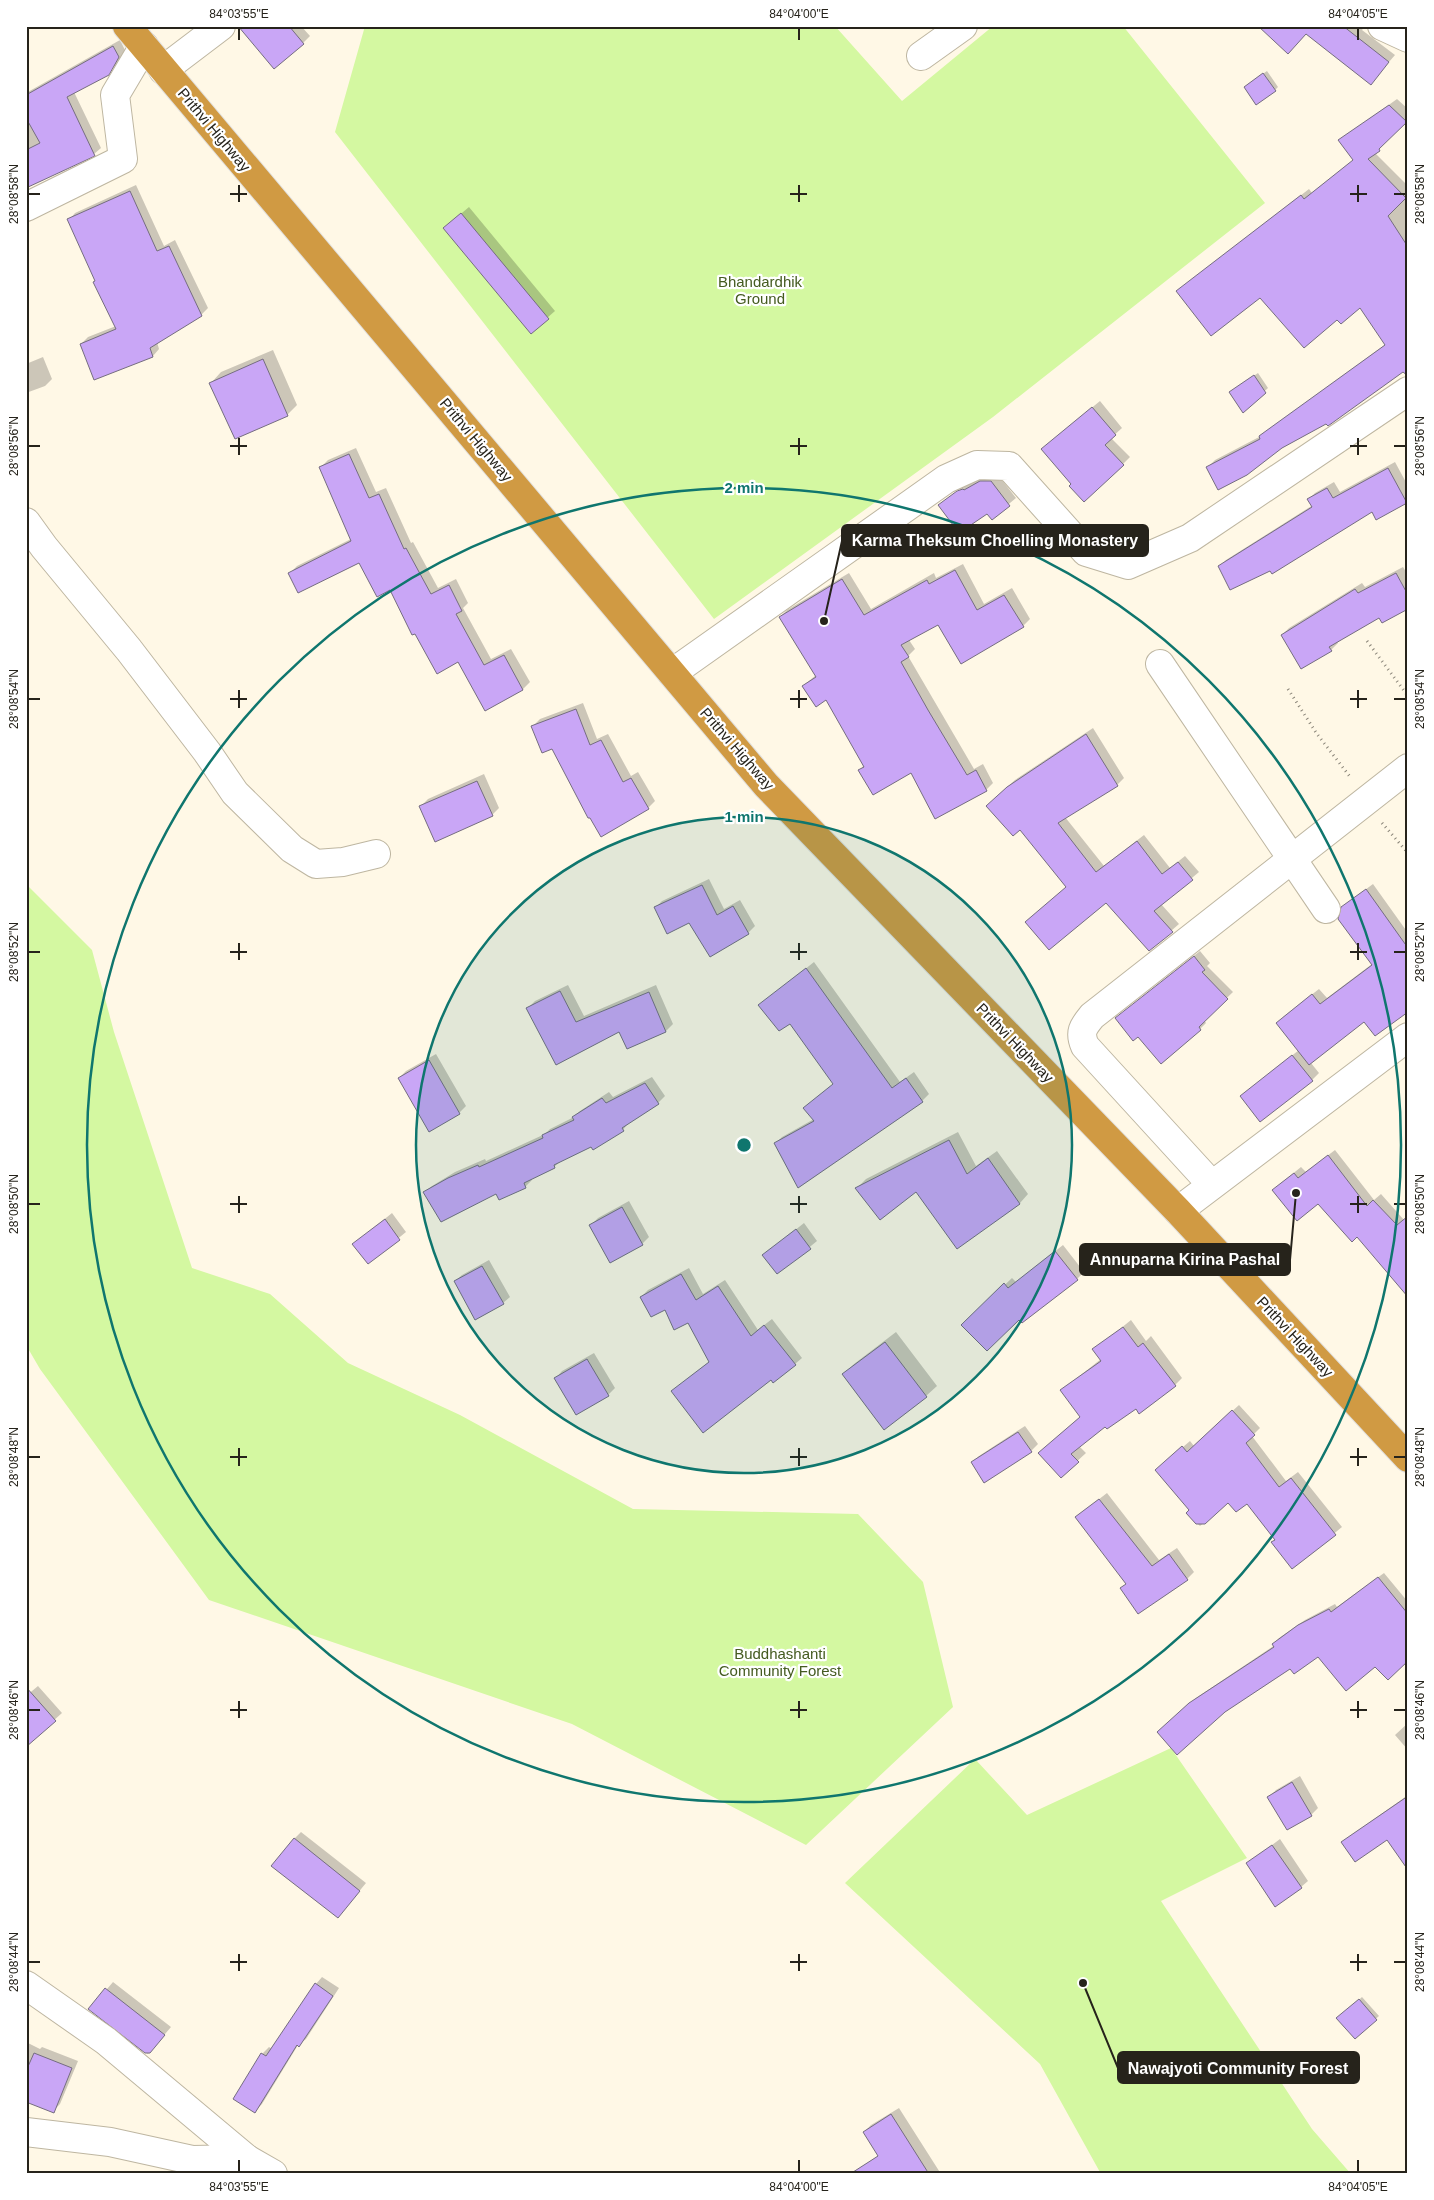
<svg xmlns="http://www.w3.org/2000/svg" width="1434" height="2200" font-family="Arial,sans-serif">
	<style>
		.green { fill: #d4f8a1 }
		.shadow { fill: #0003 }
		.building { fill: #c9a6f6; stroke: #756d80 }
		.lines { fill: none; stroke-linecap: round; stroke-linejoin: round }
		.minor-casing { stroke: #beb6a1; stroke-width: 30 }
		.tertiary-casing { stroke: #beb6a1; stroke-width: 30 }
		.trunk-casing { stroke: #e1e0df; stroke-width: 30 }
		.path { stroke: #898478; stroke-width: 3; stroke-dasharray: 1 4; stroke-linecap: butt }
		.minor { stroke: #fff; stroke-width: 28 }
		.tertiary { stroke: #fff; stroke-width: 28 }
		.trunk { stroke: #d09a43; stroke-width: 28 }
		.ticks { fill: none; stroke: #26231b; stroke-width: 2 }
		.ring { fill: none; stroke: #0f766e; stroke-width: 2.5 }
		.labels { text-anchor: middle; stroke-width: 4.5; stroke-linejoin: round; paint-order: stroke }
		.street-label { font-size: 15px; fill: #26231b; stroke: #fff }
		.park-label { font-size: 15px; fill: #455b20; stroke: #fff }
		.centre { fill: #0f766e; stroke: #fff; stroke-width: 2.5 }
		.ring-label { font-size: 15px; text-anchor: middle; font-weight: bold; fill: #0f766e; stroke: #fff; stroke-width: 4.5; stroke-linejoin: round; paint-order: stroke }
		.leader { fill: none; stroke: #26231b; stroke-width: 2 }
		.callout-dot { fill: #26231b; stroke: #fff; stroke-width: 2 }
		.callout { fill: #26231b; stroke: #26231b; stroke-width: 2 }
		.callout-label { font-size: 16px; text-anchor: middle; font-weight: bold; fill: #fff }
		.neatline { fill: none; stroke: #26231b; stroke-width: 2 }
		.ticks-label { font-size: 12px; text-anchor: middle; fill: #26231b }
	</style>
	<rect width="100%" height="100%" fill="#fff8e6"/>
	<path class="green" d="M365,26H835L902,101L993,26H1123L1265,203L993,417L714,619L335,132Z
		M26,884L92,950L114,1032L192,1268L270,1294L348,1363L460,1415L633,1509L858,1514L923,1582L953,1707L806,1845L572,1724L209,1600L40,1369L26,1345Z
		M1171,1748L1247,1858L1161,1901L1312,2129L1351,2174H1101L1040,2064L845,1883L975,1759L1027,1815Z"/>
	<path class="shadow" d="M246,26H301L310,36L303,43Z
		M1260,26H1365L1362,30L1395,55L1371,83L1306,33Z
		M120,40L125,50L115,66L108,74L74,92L101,148L94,154L26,186V93Z
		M1267,71L1278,87L1275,90L1248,84Z
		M1397,99L1408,109V119L1375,153L1408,186V351L1326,422L1282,447L1208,467L1215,460L1261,436L1386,344L1360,306L1337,318L1260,297L1178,291L1309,189L1312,193L1354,160L1340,140Z
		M136,185L164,246L175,240L208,308L201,315L157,342L159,349L153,356L95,378L81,344L88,337L116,326L69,220L75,213Z
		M469,207L555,311L531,332L444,228Z
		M273,350L297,405L287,415L211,383L221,372Z
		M43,357L52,379L45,386L26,393V364Z
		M1258,373L1268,388L1243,411L1234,389Z
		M1100,401L1122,428L1111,438L1130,457L1123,464L1072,484L1050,442Z
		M356,448L376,492L386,488L411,543L413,542L438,588L456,579L468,603L463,608L491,659L511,649L530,682L523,689L485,709L458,660L390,589L359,561L290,573L297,566L351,539L321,467L328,460Z
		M1395,462L1408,486L1407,502L1377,518L1373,510L1271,570L1219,567L1226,560L1313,505L1309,499L1315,493L1334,482L1340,492Z
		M988,474L998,475L1016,498L992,518L987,512L940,505L965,485L970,482L971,484Z
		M963,564L984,604L1012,588L1030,619L1023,626L939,623L909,640L915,649L908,656L974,769L983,764L993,783L986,790L911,771L860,770L864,765L827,698L803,686L816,675L780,617L787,610L849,573L871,609L934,573L936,578Z
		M1403,567L1408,575V607L1379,616L1337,641L1338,643L1331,650L1282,635L1289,628L1362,583L1365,587Z
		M583,703L597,739L608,734L631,776L638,772L655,801L648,808L553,748L533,726L540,719Z
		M1093,728L1124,778L1117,785L1065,817L1104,866L1144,835L1170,868L1185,856L1199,872L1161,904L1179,924L1149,950L1106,902L1026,922L1067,887L1020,828L994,799L1015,780Z
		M484,774L499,808L492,815L421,806L428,799Z
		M709,879L724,909L740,900L755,926L748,933L689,921L655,908L662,901Z
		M1373,884L1408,933V1003L1364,1020L1311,1063L1319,1073L1312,1080L1241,1096L1299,1050L1283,1017L1319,989L1327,998L1372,964L1342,907Z
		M1200,951L1210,963L1207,966L1233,992L1204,1020L1206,1023L1200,1029L1162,1063L1122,1013Z
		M814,962L900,1082L914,1072L929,1094L922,1101L799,1187L775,1144L782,1137L814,1119L834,1083L790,1022L760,1005Z
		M568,985L584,1016L656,985L673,1024L666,1031L627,1047L620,1031L556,1064L528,1008L535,1001Z
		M436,1054L466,1106L459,1113L399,1078L406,1071Z
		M652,1077L665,1096L658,1103L629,1122L623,1130L561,1161L554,1167L531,1178L532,1180L525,1187L497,1192H425L432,1186L455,1172L485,1159L486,1161L545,1134L550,1129L572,1118L580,1111L609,1092L613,1097Z
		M958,1132L976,1166L997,1151L1028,1194L1020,1203L957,1247L916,1190L857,1188L866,1179Z
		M1335,1150L1374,1200L1381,1194L1404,1220L1408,1295L1358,1235L1319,1202L1280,1184L1301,1167L1306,1172Z
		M629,1201L649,1237L642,1244L591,1225L598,1218Z
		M392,1213L406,1232L368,1263L354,1244Z
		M804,1223L817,1241L778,1273L764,1255Z
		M1063,1245L1084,1272L1077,1279L1020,1319L963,1325L1012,1278L1016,1282Z
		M489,1260L510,1297L503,1303L455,1281L462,1275Z
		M689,1268L703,1294L725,1280L758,1330L772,1319L802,1358L795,1364L771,1379L673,1391L710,1361L689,1321L641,1297L648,1290Z
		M1131,1320L1146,1341L1151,1336L1182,1378L1175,1385L1105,1425L1079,1446L1086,1453L1061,1476L1048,1445L1081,1416L1062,1390L1101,1359L1094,1350Z
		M896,1332L937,1386L926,1396L843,1375L854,1364Z
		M594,1353L615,1388L608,1395L556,1378L562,1371Z
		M1239,1405L1260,1428L1252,1436L1286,1481L1298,1472L1342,1527L1293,1567L1276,1540L1247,1502L1229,1501L1200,1526L1187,1513L1191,1509L1163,1464L1190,1441L1194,1446Z
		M1025,1426L1038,1444L1031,1451L972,1462L979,1456Z
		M1107,1493L1159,1560L1177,1548L1194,1572L1187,1579L1122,1588L1127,1583L1076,1517Z
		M1384,1573L1408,1602V1659L1375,1665L1318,1656L1164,1727L1196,1698L1275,1645L1274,1644L1279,1638L1305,1620L1335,1604L1337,1607Z
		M38,1686L62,1713L32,1740L26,1696Z
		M1408,1723V1750L1395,1735Z
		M1300,1776L1318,1808L1311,1815L1269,1797L1276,1790Z
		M1408,1795V1849L1387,1838L1349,1837Z
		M301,1832L366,1883L338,1917L294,1839Z
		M1280,1839L1308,1881L1301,1887L1247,1864Z
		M322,1977L339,1988L306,2039L298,2045L262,2104L255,2111L262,2054L269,2047L272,2049L316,1984Z
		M113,1982L171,2027L148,2054L90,2009Z
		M1362,1997L1379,2016L1355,2037L1338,2019Z
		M26,2042L40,2049L42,2047L78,2061L60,2104L53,2111L26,2100Z
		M899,2108L941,2174H852L879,2155L864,2132L871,2125Z"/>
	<path class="building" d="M238,26H289L304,44L274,69Z
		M1258,26H1343L1389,62L1371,85L1306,34L1288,54Z
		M113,46L119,57L109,75L67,97L95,156L26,188V150L40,143L26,118V95Z
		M1263,73L1276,91L1256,105L1244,87Z
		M1389,105L1407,122L1379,149L1380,151L1368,159L1406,198L1388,216L1408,247V376L1403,372L1328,426L1326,424L1282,448L1247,475L1218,490L1206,467L1260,439L1259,436L1385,345L1360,308L1341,324L1337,320L1304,348L1260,298L1211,336L1176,291L1301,195L1304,199L1353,160L1338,140Z
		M130,191L157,251L169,246L202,316L150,348L153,357L94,380L80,344L116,329L93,282L95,281L67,219Z
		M461,213L549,319L531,334L443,228Z
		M263,359L288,416L235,439L209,383Z
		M1254,375L1266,393L1243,413L1229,392Z
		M1092,407L1116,435L1105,445L1124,465L1084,502L1069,486L1071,484L1041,449Z
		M349,454L369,498L379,494L404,549L406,548L431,594L449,585L462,611L456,614L484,665L504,655L523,690L485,711L458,662L437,674L415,634L412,635L390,590L377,597L359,563L298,593L288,573L351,541L319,467Z
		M1388,468L1407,503L1376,520L1372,512L1272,574L1270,571L1230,590L1218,566L1312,507L1307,499L1327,488L1333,498Z
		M980,481H991L1010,506L992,520L987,514L959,533L938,505L957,491L963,489L964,490Z
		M955,570L977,610L1004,595L1024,627L961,664L938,625L901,645L909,657L901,662L928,710L967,775L976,770L987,791L935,819L911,773L873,795L858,770L864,767L826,700L816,707L802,686L816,677L779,617L842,579L864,615L927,580L929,584Z
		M1396,573L1408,595V609L1382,623L1379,618L1329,647L1332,651L1301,669L1281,635L1355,589L1358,593Z
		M576,709L590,745L601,740L623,782L631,778L649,809L601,837L590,818H588L552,749L542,753L531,726Z
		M1086,734L1118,786L1058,823L1096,872L1137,841L1162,874L1178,862L1193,880L1154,911L1173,932L1149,951L1106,903L1049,950L1025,922L1066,887L1020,830L1013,836L986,806L1007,787Z
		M477,781L493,816L435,842L419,806Z
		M702,885L717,915L733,906L749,934L710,957L689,923L667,934L654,907Z
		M1366,889L1408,948V1012L1375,1036L1364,1022L1309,1065L1276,1023L1312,994L1320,1004L1372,965L1338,919L1341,907Z
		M1194,956L1205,970L1202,972L1228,999L1199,1027L1201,1030L1161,1064L1138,1037L1133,1041L1115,1018Z
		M806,968L892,1088L906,1078L923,1102L798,1188L774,1143L814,1121L803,1108L833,1084L790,1024L779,1031L758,1005Z
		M560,991L576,1022L649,992L666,1032L627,1049L619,1032L556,1065L526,1008Z
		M1292,1055L1313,1081L1260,1122L1240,1096Z
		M429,1060L460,1114L429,1132L398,1078Z
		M645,1083L659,1104L622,1128L624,1131L593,1150L591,1147L554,1165L555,1168L524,1183L526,1188L499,1200L496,1194L441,1222L423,1192L448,1178L478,1165L479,1167L543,1138L542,1135L574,1120L572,1117L602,1098L606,1103Z
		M949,1140L967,1174L988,1158L1020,1204L957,1249L916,1192L880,1220L855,1188Z
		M1328,1155L1367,1206L1373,1200L1397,1225L1408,1216V1297L1357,1237L1352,1242L1318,1204L1297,1221L1272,1190L1294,1173L1298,1178Z
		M622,1207L643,1245L610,1263L589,1225Z
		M385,1219L400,1240L368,1264L352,1244Z
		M796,1229L811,1249L777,1274L762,1255Z
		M1055,1251L1078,1280L1022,1323L1019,1320L987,1351L961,1325L1004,1283L1008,1288Z
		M482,1266L504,1304L475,1320L454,1281Z
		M681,1274L696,1300L718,1286L751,1336L764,1325L796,1365L773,1383L771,1380L703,1433L671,1391L709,1362L688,1323L674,1330L665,1310L651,1317L640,1297Z
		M1123,1327L1138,1347L1143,1343L1176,1386L1139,1414L1136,1409L1107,1429L1105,1427L1071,1454L1079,1462L1061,1478L1038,1453L1080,1417L1060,1390L1101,1361L1092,1349Z
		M885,1342L927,1397L884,1430L842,1374Z
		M587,1359L609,1396L576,1415L554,1378Z
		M1232,1410L1255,1435L1246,1443L1279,1487L1291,1478L1336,1535L1292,1569L1271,1542L1275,1540L1247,1504L1236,1512L1228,1503L1205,1524H1196L1186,1513L1189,1510L1155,1470L1182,1446L1187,1452Z
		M1018,1432L1032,1452L984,1483L971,1462Z
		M1099,1499L1152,1566L1169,1554L1188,1580L1138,1614L1120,1588L1126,1584L1075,1517Z
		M1378,1577L1408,1614V1661L1388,1680L1375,1667L1346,1691L1318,1657L1294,1674L1290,1669L1225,1712L1177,1755L1157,1732L1189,1703L1274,1647L1272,1644L1298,1625L1329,1609L1331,1612Z
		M26,1687L56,1721L26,1747Z
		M1292,1782L1312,1816L1287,1830L1267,1797Z
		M1408,1796V1870L1387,1840L1355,1862L1341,1842Z
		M294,1838L360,1891L338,1918L271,1866Z
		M1272,1845L1302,1888L1275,1907L1246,1863Z
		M315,1983L333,1996L299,2047L297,2045L255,2113L233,2099L261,2053L266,2056Z
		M105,1988L165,2035L150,2053H145L88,2009Z
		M1359,1999L1377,2020L1355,2039L1336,2018Z
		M34,2053L72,2068L54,2113L26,2102V2071Z
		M891,2114L929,2174H850L878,2156L863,2132Z"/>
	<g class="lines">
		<g class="minor-casing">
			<path id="minor" d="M1382,26L1408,38
				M921,56L963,26
				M163,70L221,26
				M26,207L123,159L115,95L144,46
				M26,522L44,547L129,650L207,752L235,793L292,849L316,864L343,862L376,854
				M1160,664L1326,909
				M672,673L946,479L977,465L1009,466L1086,552L1128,565L1190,538L1408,391
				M1212,1185L1085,1046C1079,1032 1083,1027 1092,1016L1408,768
				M1178,1211L1408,1037
				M26,2132L110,2142L192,2160L247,2159"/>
		</g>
		<g class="tertiary-casing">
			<path id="tertiary" d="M26,1985L106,2041L247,2159L273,2174"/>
		</g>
		<g class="trunk-casing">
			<path id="trunk" d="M127,26L766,785L1178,1211L1408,1458"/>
		</g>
		<path class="path" d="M1367,641L1408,696
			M1288,689L1317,734L1351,778
			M1382,823L1408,853"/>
		<use href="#minor" class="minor"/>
		<use href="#tertiary" class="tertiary"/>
		<use href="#trunk" class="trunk"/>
	</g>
	<path class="ticks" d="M239,28V40M799,28V40M1358,28V40M239,185V202M799,185V202M1358,185V202M28,194H40M230,194H247M790,194H807M1350,194H1367M1394,194H1406M239,438V455M799,438V455M1358,438V455M28,446H40M230,446H247M790,446H807M1350,446H1367M1394,446H1406M239,690V708M799,690V708M1358,690V708M28,699H40M230,699H247M790,699H807M1350,699H1367M1394,699H1406M239,943V960M799,943V960M1358,943V960M28,952H40M230,952H247M790,952H807M1350,952H1367M1394,952H1406M239,1196V1213M799,1196V1213M1358,1196V1213M28,1204H40M230,1204H247M790,1204H807M1350,1204H1367M1394,1204H1406M239,1448V1466M799,1448V1466M1358,1448V1466M28,1457H40M230,1457H247M790,1457H807M1350,1457H1367M1394,1457H1406M239,1701V1718M799,1701V1718M1358,1701V1718M28,1710H40M230,1710H247M790,1710H807M1350,1710H1367M1394,1710H1406M239,1954V1971M799,1954V1971M1358,1954V1971M28,1962H40M230,1962H247M790,1962H807M1350,1962H1367M1394,1962H1406M239,2160V2172M799,2160V2172M1358,2160V2172"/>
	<circle cx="744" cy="1145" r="328" fill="#0f766e" fill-opacity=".12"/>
	<g class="ring">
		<circle cx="744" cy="1145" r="328"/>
		<circle cx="744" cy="1145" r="657"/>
	</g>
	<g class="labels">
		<g class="street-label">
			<text transform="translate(214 130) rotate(50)" y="5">Prithvi Highway</text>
			<text transform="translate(476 440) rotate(50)" y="5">Prithvi Highway</text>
			<text transform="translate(737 749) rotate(49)" y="5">Prithvi Highway</text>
			<text transform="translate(1015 1043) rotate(46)" y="5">Prithvi Highway</text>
			<text transform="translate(1295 1337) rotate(47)" y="5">Prithvi Highway</text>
		</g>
		<g class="park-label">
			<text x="760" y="287">Bhandardhik<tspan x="760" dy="17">Ground</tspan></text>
			<text x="780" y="1659">Buddhashanti<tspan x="780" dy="17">Community Forest</tspan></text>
		</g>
	</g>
	<circle cx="744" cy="1145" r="8" class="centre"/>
	<g class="ring-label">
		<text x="744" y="493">2 min</text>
		<text x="744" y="822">1 min</text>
	</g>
	<path class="leader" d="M824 621L842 541M1296 1193L1290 1260M1083 1983L1118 2068"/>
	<g class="callout-dot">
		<circle cx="824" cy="621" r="5"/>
		<circle cx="1296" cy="1193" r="5"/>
		<circle cx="1083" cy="1983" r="5"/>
	</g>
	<g class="callout">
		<rect x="842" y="525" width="306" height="31" rx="5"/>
		<rect x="1080" y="1244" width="210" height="31" rx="5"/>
		<rect x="1118" y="2052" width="241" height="31" rx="5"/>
	</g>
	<g class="callout-label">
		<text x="995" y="546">Karma Theksum Choelling Monastery</text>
		<text x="1185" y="1265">Annuparna Kirina Pashal</text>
		<text x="1238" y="2074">Nawajyoti Community Forest</text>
	</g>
	<rect width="1434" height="2200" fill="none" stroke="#ffffff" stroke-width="55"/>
	<rect x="28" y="28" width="1378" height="2144" class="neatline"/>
	<g class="ticks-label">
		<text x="239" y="18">84°03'55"E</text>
		<text x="799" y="18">84°04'00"E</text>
		<text x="1358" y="18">84°04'05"E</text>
		<text transform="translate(14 194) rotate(-90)" y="4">28°08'58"N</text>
		<text transform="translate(1420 194) rotate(-90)" y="4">28°08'58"N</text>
		<text transform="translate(14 446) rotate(-90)" y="4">28°08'56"N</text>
		<text transform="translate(1420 446) rotate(-90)" y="4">28°08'56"N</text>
		<text transform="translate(14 699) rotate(-90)" y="4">28°08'54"N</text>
		<text transform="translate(1420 699) rotate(-90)" y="4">28°08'54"N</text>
		<text transform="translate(14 952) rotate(-90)" y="4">28°08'52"N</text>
		<text transform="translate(1420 952) rotate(-90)" y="4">28°08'52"N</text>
		<text transform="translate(14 1204) rotate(-90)" y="4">28°08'50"N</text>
		<text transform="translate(1420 1204) rotate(-90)" y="4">28°08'50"N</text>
		<text transform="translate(14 1457) rotate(-90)" y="4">28°08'48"N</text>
		<text transform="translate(1420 1457) rotate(-90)" y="4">28°08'48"N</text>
		<text transform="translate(14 1710) rotate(-90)" y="4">28°08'46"N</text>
		<text transform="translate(1420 1710) rotate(-90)" y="4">28°08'46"N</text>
		<text transform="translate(14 1962) rotate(-90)" y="4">28°08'44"N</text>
		<text transform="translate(1420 1962) rotate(-90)" y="4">28°08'44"N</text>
		<text x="239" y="2191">84°03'55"E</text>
		<text x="799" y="2191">84°04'00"E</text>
		<text x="1358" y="2191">84°04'05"E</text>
	</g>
</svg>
